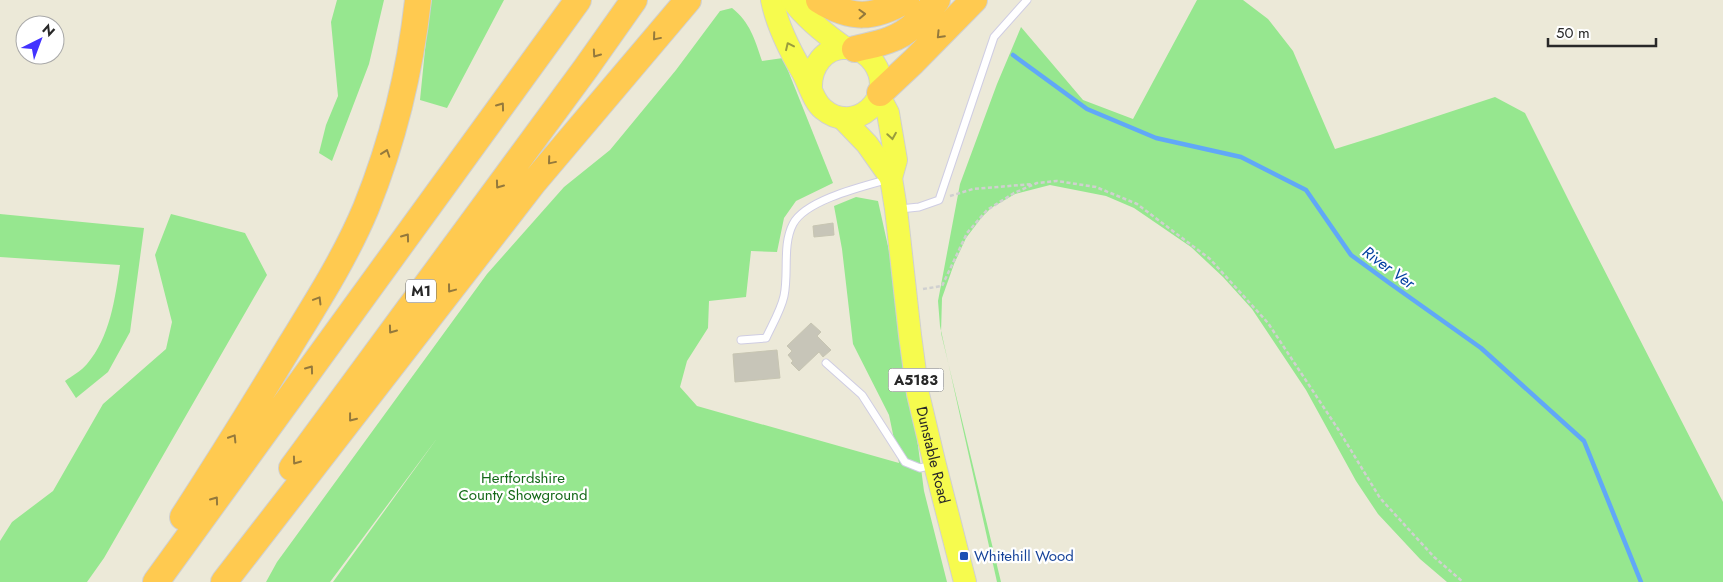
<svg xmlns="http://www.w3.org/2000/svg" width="1723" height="582" font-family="Jost,sans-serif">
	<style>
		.green { fill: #96e78f }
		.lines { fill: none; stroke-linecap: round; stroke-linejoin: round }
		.stream { stroke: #61a8f7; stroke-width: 4.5 }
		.building { fill: #c7c5b8; stroke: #c7c5b2 }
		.service-casing { stroke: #cfcde3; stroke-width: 9 }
		.primary-casing { stroke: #d0d0d0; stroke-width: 24 }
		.motorway-casing { stroke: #d0d0d0; stroke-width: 28 }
		.path { stroke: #d0d0d0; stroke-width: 2.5; stroke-dasharray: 4 2.5; stroke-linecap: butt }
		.service { stroke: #fff; stroke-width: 7 }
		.primary { stroke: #f6fb4e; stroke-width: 22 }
		.motorway { stroke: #ffca50; stroke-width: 26 }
		.oneway { stroke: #94793c }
		.oneway2 { stroke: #999c3d }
		.transit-dot { fill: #1a4fb4; stroke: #fff; stroke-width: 2 }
		.labels { text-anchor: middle; stroke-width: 4.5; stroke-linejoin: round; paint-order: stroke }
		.shield { fill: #fff; stroke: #686868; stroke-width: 1 }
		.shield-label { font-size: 14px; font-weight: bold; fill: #282828 }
		.street-label { font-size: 15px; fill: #282828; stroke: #fff }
		.park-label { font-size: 15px; fill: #146918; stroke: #fff }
		.transit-label { font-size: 15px; fill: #164399; stroke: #fff; text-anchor: start }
		.water-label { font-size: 16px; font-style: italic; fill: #0341a1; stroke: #fff }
	</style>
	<rect width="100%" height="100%" fill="#ece9d8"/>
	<path class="green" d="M337,0H384L369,64L332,161L319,153L326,125L338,96L331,22Z
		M430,0H504L447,108L420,100Z
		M1197,0H1243L1268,19L1293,51L1335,149L1380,135L1495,97L1525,113L1573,209L1723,502V582H1447L1420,559L1378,514L1356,481L1306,390L1252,309L1223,277L1191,247L1134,208L1106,196L1050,185L1015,194L991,208L982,217L966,238L954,264L942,298L941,333L1001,582H997L940,326L938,301L960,184L997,84L1021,27L1083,100L1133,119Z
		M732,8C750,22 755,40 762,61L783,58L833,183L796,201L784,218L777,252L751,251L746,297L709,301L708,328L687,361L680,387L697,406L899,463L889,415L853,344L842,249L834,206L856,197L878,201L897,287L924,491L947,582H333L438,437L330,582H266L277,562L487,274L564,187L610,150L676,70L720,11Z
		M0,214L144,228L130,332L108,372L76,398L65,381C72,376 81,371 87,364C110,337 115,299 120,265L0,257Z
		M171,214L245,233L267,275L104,558L87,582H0V541L12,522L53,491L103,404L166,349L172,322L155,255Z"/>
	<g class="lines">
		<path class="stream" d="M1013,55L1087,109L1156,138L1241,157L1306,190L1351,255L1388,282L1481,348L1584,441L1641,582"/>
	</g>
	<path class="building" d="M833,223L834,235L814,237L813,226Z
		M811,323L821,332L817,336L831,350L823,357L819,352L799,371L791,363L793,361L788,355L792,351L787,346Z
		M777,350L780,378L735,382L733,354Z"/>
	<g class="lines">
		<g class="service-casing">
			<path id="service" d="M900,209L919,207L939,200L994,37L1027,0
				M741,340L766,338C772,325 781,310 784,296C789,273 782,245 793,224C805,200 864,186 889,179
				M826,363L862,395L905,462L920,468L933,465"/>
		</g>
		<g class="primary-casing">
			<g id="primary">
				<path d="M772,0C777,25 790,51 803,73C809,84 814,102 823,109C854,136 898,98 874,63C868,54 859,49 849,48C824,46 810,67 811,89"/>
				<path d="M792,0C806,19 825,34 845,48"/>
				<path id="s1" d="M879,96L888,113L896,160L891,178L896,209L910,335L918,394L935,465L965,582"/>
				<path d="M842,118L867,144L891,178"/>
			</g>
		</g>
		<g class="motorway-casing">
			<path id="motorway" d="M819,0C851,20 874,19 906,0
				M855,49C866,46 879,44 889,40C910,33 924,16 937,0
				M880,93L913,62L974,0
				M292,468L586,68L634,0
				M183,517C220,460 256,402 291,344C318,300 346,256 366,208C393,141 410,72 418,0
				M156,582L578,0
				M224,582L534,182L688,0"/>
		</g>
		<path class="path" d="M950,196L973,189L1033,184
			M923,289L942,286L967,233L987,210L1014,193L1037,183L1057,181L1096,187L1137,204L1210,259L1268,323L1338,429L1380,498L1434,557L1463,582"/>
		<use href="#service" class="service"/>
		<use href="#primary" class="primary"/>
		<use href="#motorway" class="motorway"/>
	</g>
	<defs><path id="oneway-chevron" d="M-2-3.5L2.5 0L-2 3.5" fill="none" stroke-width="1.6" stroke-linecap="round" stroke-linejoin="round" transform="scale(1.25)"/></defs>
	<g class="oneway">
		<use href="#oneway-chevron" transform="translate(862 14) rotate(-2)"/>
		<use href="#oneway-chevron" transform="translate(940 35) rotate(134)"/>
		<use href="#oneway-chevron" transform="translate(656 37) rotate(130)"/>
		<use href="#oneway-chevron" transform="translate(596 54) rotate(125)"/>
		<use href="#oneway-chevron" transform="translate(501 106) rotate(-54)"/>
		<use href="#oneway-chevron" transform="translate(386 153) rotate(-71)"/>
		<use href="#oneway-chevron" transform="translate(551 161) rotate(130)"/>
		<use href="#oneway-chevron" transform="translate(499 185) rotate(126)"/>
		<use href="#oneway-chevron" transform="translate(406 237) rotate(-54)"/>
		<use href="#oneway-chevron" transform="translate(451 289) rotate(127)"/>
		<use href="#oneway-chevron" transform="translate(318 300) rotate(-59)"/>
		<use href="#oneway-chevron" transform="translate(392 330) rotate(126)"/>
		<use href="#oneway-chevron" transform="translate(310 369) rotate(-54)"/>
		<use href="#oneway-chevron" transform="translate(352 418) rotate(128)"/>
		<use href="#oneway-chevron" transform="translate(233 438) rotate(-58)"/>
		<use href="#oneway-chevron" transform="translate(296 461) rotate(126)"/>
		<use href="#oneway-chevron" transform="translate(215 500) rotate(-54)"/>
	</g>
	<g class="oneway2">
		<use href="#oneway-chevron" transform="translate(789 46) rotate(-115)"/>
		<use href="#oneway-chevron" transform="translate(892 136) rotate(81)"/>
	</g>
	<rect class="transit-dot" x="959" y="551" width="10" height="10" rx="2.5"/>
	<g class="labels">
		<g class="shield">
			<rect x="406" y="279.5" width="30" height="23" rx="4"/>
			<rect x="888.5" y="368.5" width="55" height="23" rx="4"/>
		</g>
		<g class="shield-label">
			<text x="421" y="296">M1</text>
			<text x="916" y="385">A5183</text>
		</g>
		<g class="street-label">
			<text dy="5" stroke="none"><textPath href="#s1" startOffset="366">Dunstable Road</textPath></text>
		</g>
		<g class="park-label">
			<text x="523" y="483">Hertfordshire<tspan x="523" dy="17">County Showground</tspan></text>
		</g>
		<g class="transit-label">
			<text x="974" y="561">Whitehill Wood</text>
		</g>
		<g class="water-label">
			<text transform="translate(1389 267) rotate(36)" y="6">River Ver</text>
		</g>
	</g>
	<g transform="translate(40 40) rotate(42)"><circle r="24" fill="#ffffff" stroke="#a9a9a9"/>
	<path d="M0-4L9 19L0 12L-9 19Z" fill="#4232ff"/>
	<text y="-8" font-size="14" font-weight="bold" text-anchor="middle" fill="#282828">N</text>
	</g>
	<path d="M1548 38v8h108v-8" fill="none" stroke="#282828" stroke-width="2.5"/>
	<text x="1556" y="38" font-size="15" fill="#282828" stroke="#ffffff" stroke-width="4" paint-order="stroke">50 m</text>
</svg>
